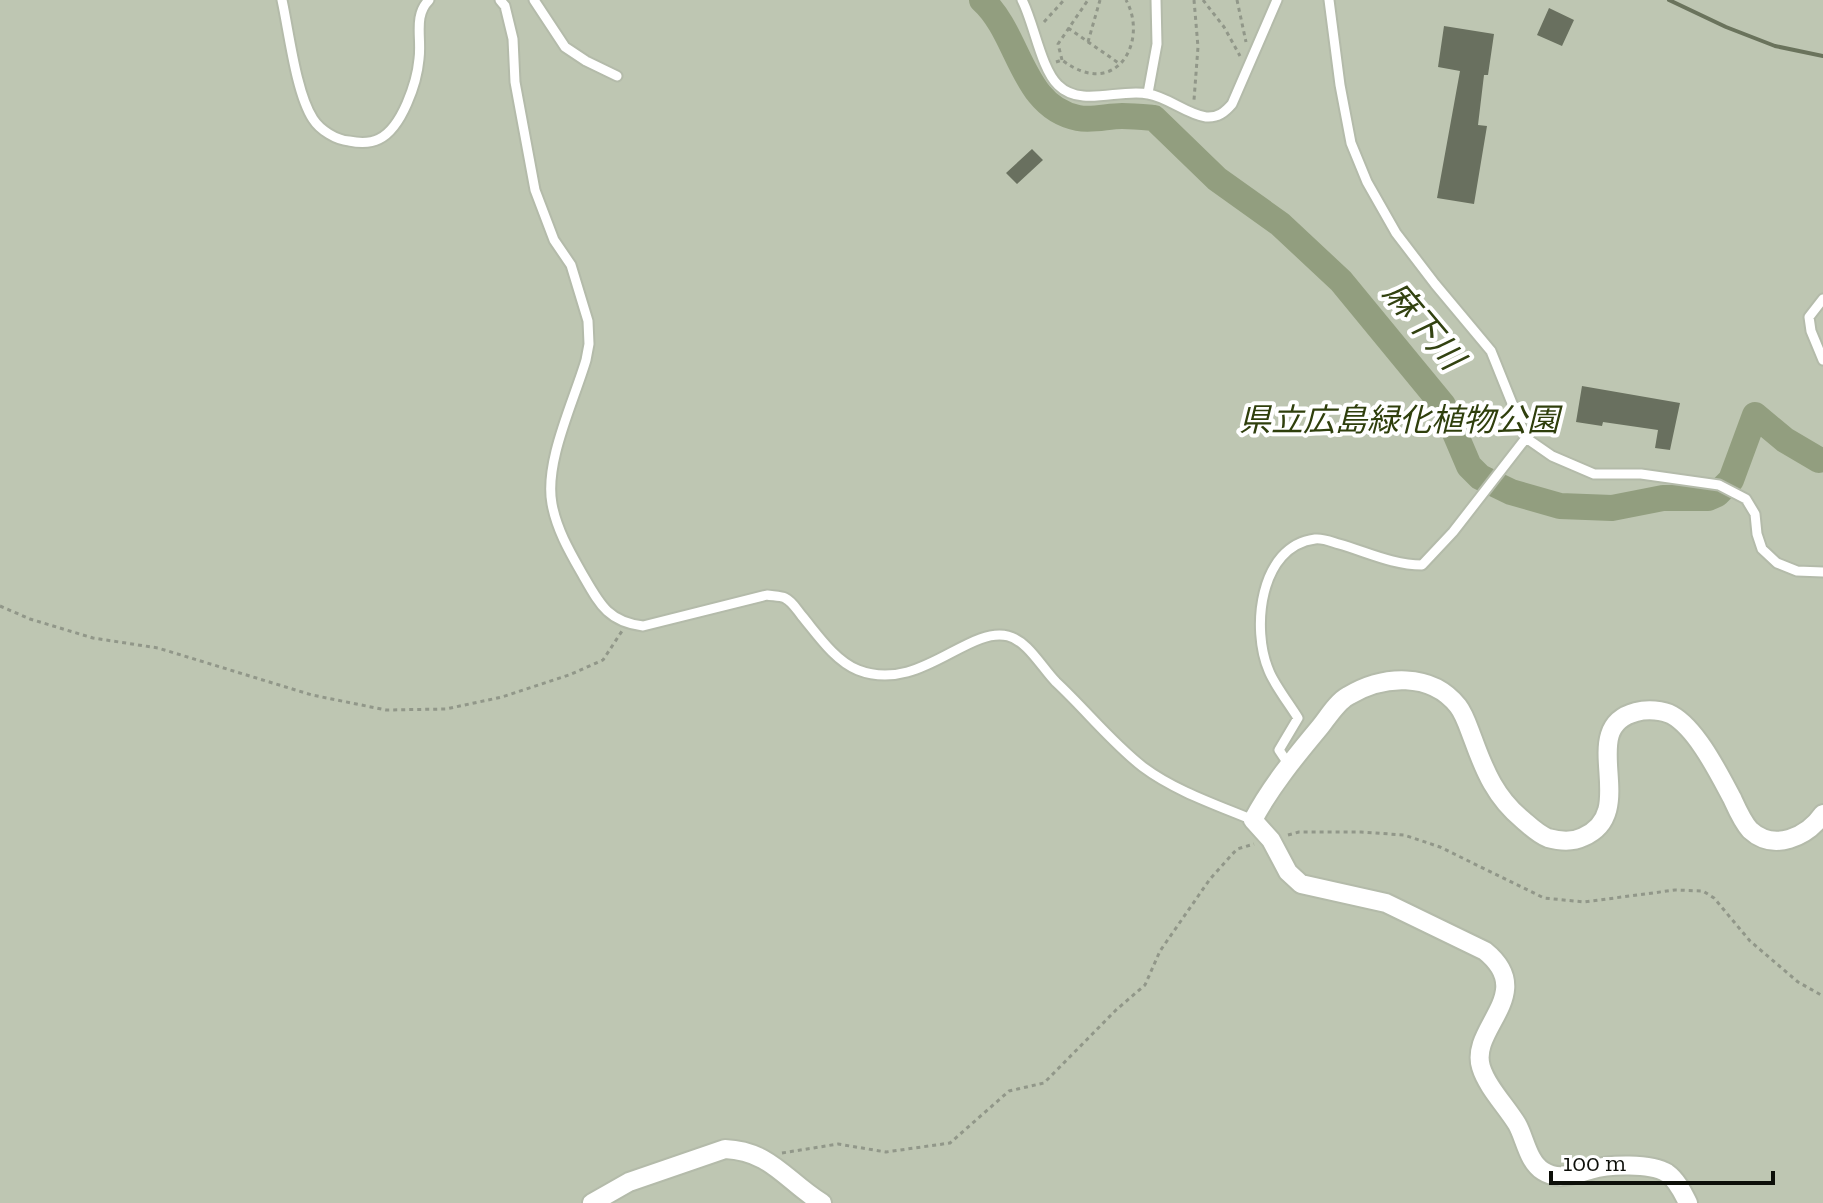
<svg xmlns="http://www.w3.org/2000/svg" width="1823" height="1203" font-family="'Zilla Slab','Noto Sans JP',serif">
	<style>
		.green { fill: #bec6b2 }
		.lines { fill: none; stroke-linecap: round; stroke-linejoin: round }
		.stream { stroke: #6a735c; stroke-width: 4 }
		.river { stroke: #929e7f; stroke-width: 26 }
		.building { fill: #69705f }
		.service-casing { stroke: #b4bbaa; stroke-width: 13 }
		.minor-casing { stroke: #b4bbaa; stroke-width: 22 }
		.path { stroke: #919789; stroke-width: 3; stroke-dasharray: 4 4; stroke-linecap: butt }
		.service { stroke: #fff; stroke-width: 9 }
		.minor { stroke: #fff; stroke-width: 18 }
		.labels { text-anchor: middle; stroke-width: 8; stroke-linejoin: round; paint-order: stroke }
		.park-label { font-size: 32px; font-style: italic; fill: #2f3f0c; stroke: #fff }
		.water-label { font-size: 34px; font-style: italic; fill: #324210; stroke: #fff }
	</style>
	<rect width="100%" height="100%" fill="#e9f1de"/>
	<path class="green" d="M0,0H1823V1203H0Z"/>
	<g class="lines">
		<path class="stream" d="M1669,0L1726,27L1775,46L1823,56"/>
		<path class="river" d="M982,0C1020,34 1021,107 1078,118C1092,121 1108,116 1122,116C1133,116 1143,117 1154,118L1217,179L1280,224L1341,281L1443,405L1469,466L1480,477L1511,492L1560,506L1612,508L1663,498H1708L1717,494L1731,480L1755,415L1785,440L1819,460"/>
	</g>
	<path class="building" d="M1549,8L1574,20L1562,46L1537,35Z
		M1444,26L1494,34L1488,75H1484L1478,125L1487,126L1474,204L1437,198L1460,71L1438,67Z
		M1032,149L1043,160L1017,184L1006,173Z
		M1582,386L1680,403L1670,450L1655,448L1658,430L1603,422L1602,426L1576,422Z"/>
	<g class="lines">
		<g class="service-casing">
			<path id="service" d="M282,0C289,32 296,93 313,119C320,130 336,140 349,141C359,143 369,144 379,139C402,128 417,82 419,59C422,38 413,16 429,0
				M500,0L505,6L513,39L515,82L535,190L554,240L571,265L588,321L589,344L586,360C574,401 544,462 552,504C557,531 571,554 584,577C600,605 609,622 643,626L767,595C772,596 781,596 785,598C792,601 797,610 802,616C817,634 835,661 858,670C919,694 967,626 1008,636C1028,641 1042,668 1056,682C1086,710 1111,742 1143,767C1175,791 1217,805 1253,820
				M534,0L565,47L586,61L617,76
				M1022,0C1034,23 1041,69 1058,85C1081,108 1120,88 1148,94C1168,97 1186,114 1206,117C1218,118 1225,112 1232,104L1277,0
				M1329,0L1340,85L1351,143L1367,182L1396,233L1435,284L1491,351L1526,438L1552,456L1594,474H1641L1719,485L1746,499L1755,514L1757,534L1762,549L1777,563L1797,571L1823,572
				M1148,93L1157,44L1156,0
				M1823,299L1809,317L1811,331L1823,360
				M1289,765L1279,750L1298,718C1290,705 1274,684 1269,671C1251,630 1259,546 1315,539C1323,538 1332,542 1339,544C1367,552 1393,565 1422,565L1453,532L1526,438"/>
		</g>
		<g class="minor-casing">
			<path id="minor" d="M592,1203L629,1182L725,1149C771,1151 786,1181 822,1203
				M1688,1203C1683,1193 1677,1180 1667,1173C1651,1163 1608,1164 1590,1170C1574,1174 1558,1181 1543,1171C1528,1162 1525,1138 1517,1124C1506,1106 1487,1087 1481,1067C1469,1028 1538,994 1485,951L1386,903L1301,884L1288,872L1271,840L1253,820C1271,786 1295,757 1320,727C1328,717 1337,702 1348,696C1383,675 1431,672 1458,706C1465,715 1469,729 1473,739C1485,772 1496,798 1523,820C1531,827 1538,834 1548,838C1559,841 1573,842 1583,837C1642,812 1574,728 1636,712C1647,709 1663,710 1672,715C1697,729 1719,774 1732,798C1737,809 1742,821 1750,830C1774,852 1807,837 1823,814"/>
		</g>
		<path class="path" d="M1194,0L1198,47L1194,100
			M1203,0L1224,27L1240,56
			M1237,0L1246,42
			M1044,22L1064,0
			M1068,28L1120,64
			M1088,42L1100,0
			M1062,60L1058,44L1088,0
			M1056,62L1062,60C1116,101 1149,41 1126,0
			M0,606L30,619L93,638L158,648L312,695L386,710L446,709L502,697L569,675L603,660L622,631
			M1288,835L1299,832H1361L1404,835L1440,847L1544,898L1584,902L1675,890L1703,891L1714,898L1750,941L1798,982L1823,996
			M782,1153L838,1144L886,1152L950,1143L1009,1091L1044,1083L1116,1010L1145,985L1160,951L1210,879L1237,849L1254,844"/>
		<use href="#service" class="service"/>
		<use href="#minor" class="minor"/>
	</g>
	<g class="labels">
		<g class="park-label">
			<text x="1399" y="431">県立広島緑化植物公園</text>
		</g>
		<g class="water-label">
			<text transform="translate(1424 325) rotate(50)" y="12">麻下川</text>
		</g>
	</g>
	<path d="M1551 1171v12h222v-12" fill="none" stroke="#0d0f09" stroke-width="4"/>
	<text x="1563" y="1171" font-size="24" fill="#0d0f09" stroke="#ffffff" stroke-width="6" paint-order="stroke">100 m</text>
</svg>
